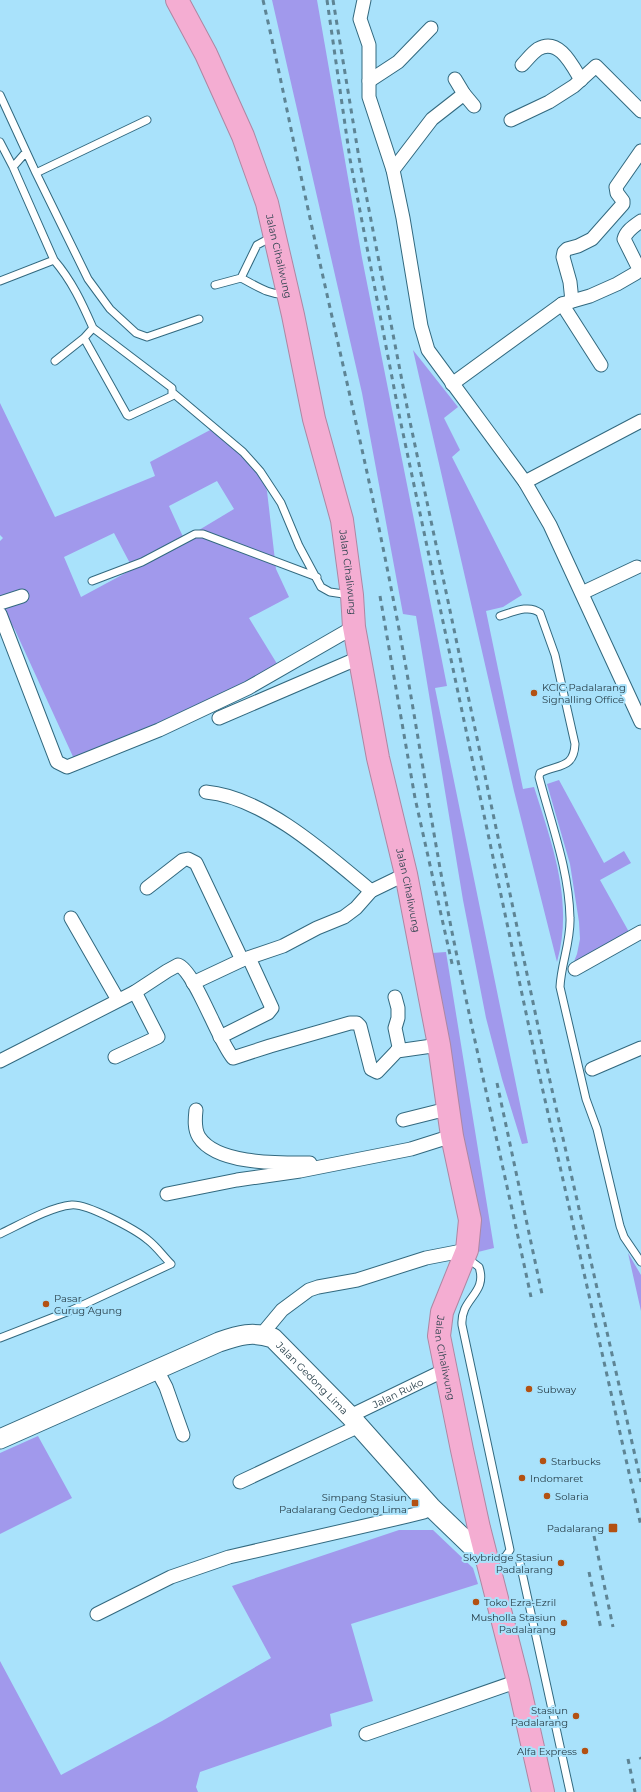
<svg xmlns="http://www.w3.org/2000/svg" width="641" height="1792" font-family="Montserrat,sans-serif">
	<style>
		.green { fill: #a199ec; fill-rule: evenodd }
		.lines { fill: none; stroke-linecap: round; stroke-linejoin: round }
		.lane-casing { stroke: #32697f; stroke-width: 9 }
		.street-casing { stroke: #32697f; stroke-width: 15 }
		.secondary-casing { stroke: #32697f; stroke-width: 21 }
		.highway-casing { stroke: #ad87a3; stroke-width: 24 }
		.lane { stroke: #fff; stroke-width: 7 }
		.street { stroke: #fff; stroke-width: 13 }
		.secondary { stroke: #fff; stroke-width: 19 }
		.highway { stroke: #f4add2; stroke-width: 22 }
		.rail { stroke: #5e8494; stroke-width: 3; stroke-dasharray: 5 5; stroke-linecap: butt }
		.poi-dot { fill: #b35112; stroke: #a9e2fb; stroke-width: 1.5 }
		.labels { text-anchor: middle; stroke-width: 4; stroke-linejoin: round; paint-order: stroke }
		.street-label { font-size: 10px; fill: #29404b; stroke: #a9e2fb }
		.poi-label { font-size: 10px; fill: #29404b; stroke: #a9e2fb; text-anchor: start }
	</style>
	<rect width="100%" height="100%" fill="#a9e2fb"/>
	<path class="green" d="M272,0H317L362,258L447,686L435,688L528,1143L522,1144L502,1079L486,1018L463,900L416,616L403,614L362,393Z
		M413,350L458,407L444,418L460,450L452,457L522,595L503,607L486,611L523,789L534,787C552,844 574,902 557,962L514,791Z
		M0,403L55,517L155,476L150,462L212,429L261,471L267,491L276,569L289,597L249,618L279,667L75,761L15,630L0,606V541L3,538L0,535ZM217,481L234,509L184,539L169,506ZM114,533L133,569L81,597L64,557Z
		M559,780L604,863L624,851L631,863L600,880L629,932L571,969L577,954L580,939L579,922L570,864L547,784Z
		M446,952L494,1248L478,1252L479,1238L432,953Z
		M628,1253L641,1275V1311Z
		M38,1436L72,1498L0,1534V1453Z
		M399,1530H433L473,1568L478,1584L351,1624L373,1701L330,1714L332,1726L200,1772L196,1787L198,1792H0V1661L61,1775L162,1721L271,1658L232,1586Z"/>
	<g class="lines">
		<g class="lane-casing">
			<path id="lane" d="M0,95L36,173L88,279L110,309L136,333L147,337L199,319
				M0,142L13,167L54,260
				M13,167L26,152
				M36,173L147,120
				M241,278L257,245L272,237
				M0,281L54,260C72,281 82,303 93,328L84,338L55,361
				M215,285L241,278C255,285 270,296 286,294
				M84,338L127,415L129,416L172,396V388L93,328
				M173,393L243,452L260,471L281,503L299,546L321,587L330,592L350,595
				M92,581L142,562L195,534H203L317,577
				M500,616C513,612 529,604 540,613L555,655L575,744C574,769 558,764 540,773L539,777C551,823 569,870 570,918C571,941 561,964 560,987L586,1099L597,1129L620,1226L624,1237L641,1262
				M0,1234C19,1225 50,1207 71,1205C86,1203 135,1229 148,1240C157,1247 163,1256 171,1264L72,1310L0,1338
				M467,1258L479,1267C488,1294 460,1298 462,1325L510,1550L505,1557L490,1562
				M520,1563L570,1792"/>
		</g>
		<g class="street-casing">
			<g id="street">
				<path d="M364,0L360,19L369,45V97L393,170L403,218L421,326L428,350L525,482L550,525L641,722"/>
				<path d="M522,65C527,60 532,53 538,49C559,37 572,65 581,80"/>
				<path d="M455,79L464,94L474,106"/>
				<path d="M369,81L398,62L431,28"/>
				<path d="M511,120L549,102L574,86L596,66L641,111"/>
				<path d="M393,170L432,119L464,94"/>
				<path d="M572,301L570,282L563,257L564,252L567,249L578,246L592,239L623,204V201L617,193L616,187L641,151"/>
				<path d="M562,304L601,365"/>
				<path d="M452,384L562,304L590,296L617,284L636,273L639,269L624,239C626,231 634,226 641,221"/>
				<path d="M525,482L641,421"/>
				<path d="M582,593L637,567"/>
				<path d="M0,603L22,596"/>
				<path d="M0,614L57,762L67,767L159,730L248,688L354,627"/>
				<path d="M219,718L361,657"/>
				<path d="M206,792C264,797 328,855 371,891"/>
				<path d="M147,888L183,860L188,859L196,863L242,960"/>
				<path d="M71,918L118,1000"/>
				<path d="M575,969L641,932"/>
				<path d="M193,983L242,960L283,946L317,928L344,917L356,908L371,891L406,874"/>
				<path d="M395,997L398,1008V1018L395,1028L399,1047L397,1051"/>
				<path d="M220,1037L268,1013L272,1008L249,958"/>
				<path d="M115,1057L158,1037L135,992"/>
				<path d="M0,1061L135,992L167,971L178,965C195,971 218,1041 233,1058L270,1046L350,1023H357L360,1026L371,1069L377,1072L397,1051L439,1045"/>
				<path d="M592,1069L641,1048"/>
				<path d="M196,1110C195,1119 194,1129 199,1137C217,1165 280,1163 310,1163"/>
				<path d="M403,1120L447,1109"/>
				<path d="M167,1194L237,1180L300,1171L411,1149L452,1136"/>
				<path d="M262,1334L282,1310L309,1290L318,1287L357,1280L426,1258L467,1250"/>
				<path d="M157,1370L166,1387L183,1435"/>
				<path id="s1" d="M350,1416L445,1370"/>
				<path d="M240,1482L359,1426"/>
				<path d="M97,1614L171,1577L229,1557L408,1516L424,1512L431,1507"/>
				<path d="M366,1734L518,1681"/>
			</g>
		</g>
		<g class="secondary-casing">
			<g id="secondary">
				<path id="s2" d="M0,1439L219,1342C239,1335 253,1331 273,1338L350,1416L431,1507L488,1562"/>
			</g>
		</g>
		<g class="highway-casing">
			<g id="highway">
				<path id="s3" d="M177,0L206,54L243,136L267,203L293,315L314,419L342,520L352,595L354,627L378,758L406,874L439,1045L452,1136L470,1220L467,1250L442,1312L439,1336L462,1450L479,1528L518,1681L543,1792"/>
			</g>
		</g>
		<use href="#lane" class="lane"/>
		<use href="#street" class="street"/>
		<use href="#secondary" class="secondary"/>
		<use href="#highway" class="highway"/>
		<path class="rail" d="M263,0C278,65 291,130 305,195C334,330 367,463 393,598C415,709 430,821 452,932C477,1054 505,1175 531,1297
			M327,0L350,159L400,419L536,1060L641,1526
			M333,0L359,158L409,417L545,1059L641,1482
			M380,596L415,798L453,968
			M497,1083L542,1294
			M594,1536L613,1627
			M589,1572L601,1629
			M640,1757L641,1759
			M628,1759L635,1792"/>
	</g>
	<g class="poi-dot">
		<circle cx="534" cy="693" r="4"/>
		<circle cx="46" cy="1304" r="4"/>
		<circle cx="529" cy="1389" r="4"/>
		<circle cx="543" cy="1461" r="4"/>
		<circle cx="522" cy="1478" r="4"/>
		<circle cx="547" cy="1496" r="4"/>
		<rect x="411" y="1499" width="8" height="8" rx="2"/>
		<rect x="608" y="1523" width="10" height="10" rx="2"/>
		<circle cx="561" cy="1563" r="4"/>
		<circle cx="476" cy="1602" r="4"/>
		<circle cx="564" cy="1623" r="4"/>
		<circle cx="576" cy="1716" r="4"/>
		<circle cx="585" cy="1751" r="4"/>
	</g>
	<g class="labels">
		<g class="street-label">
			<text dy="4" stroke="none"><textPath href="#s3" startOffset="277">Jalan Cihaliwung</textPath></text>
			<text dy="4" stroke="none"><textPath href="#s3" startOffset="601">Jalan Cihaliwung</textPath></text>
			<text dy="4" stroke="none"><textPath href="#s3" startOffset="925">Jalan Cihaliwung</textPath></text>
			<text dy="4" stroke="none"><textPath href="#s3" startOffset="1404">Jalan Cihaliwung</textPath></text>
			<text dy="4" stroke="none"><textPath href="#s2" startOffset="351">Jalan Gedong Lima</textPath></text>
			<text dy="4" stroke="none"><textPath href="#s1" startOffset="53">Jalan Ruko</textPath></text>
		</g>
		<g class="poi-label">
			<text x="542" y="691">KCIC Padalarang<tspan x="542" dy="12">Signalling Office</tspan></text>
			<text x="54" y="1302">Pasar<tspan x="54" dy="12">Curug Agung</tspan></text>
			<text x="537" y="1393">Subway</text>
			<text x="551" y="1465">Starbucks</text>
			<text x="530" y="1482">Indomaret</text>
			<text x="555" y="1500">Solaria</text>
			<text x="407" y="1501" text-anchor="end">Simpang Stasiun<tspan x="407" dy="12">Padalarang Gedong Lima</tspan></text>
			<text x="604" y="1532" text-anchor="end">Padalarang</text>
			<text x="553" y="1561" text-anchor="end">Skybridge Stasiun<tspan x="553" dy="12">Padalarang</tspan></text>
			<text x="484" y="1606">Toko Ezra-Ezril</text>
			<text x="556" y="1621" text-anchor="end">Musholla Stasiun<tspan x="556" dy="12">Padalarang</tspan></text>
			<text x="568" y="1714" text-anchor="end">Stasiun<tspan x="568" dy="12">Padalarang</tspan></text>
			<text x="577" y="1755" text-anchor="end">Alfa Express</text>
		</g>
	</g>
</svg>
